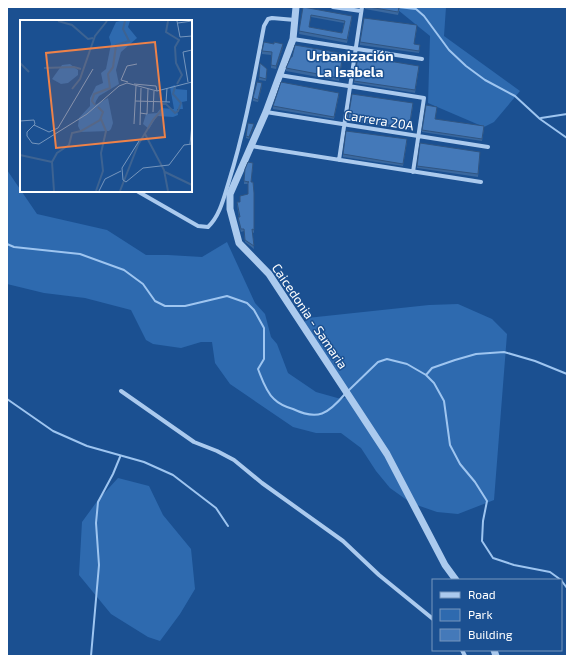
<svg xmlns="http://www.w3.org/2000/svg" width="574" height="663" font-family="'Exo 2',sans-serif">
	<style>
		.green { fill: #2e6aaf }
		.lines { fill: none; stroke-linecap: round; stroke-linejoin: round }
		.stream { stroke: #9ec5f0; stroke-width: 2 }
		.minor { stroke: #abcaee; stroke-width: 4 }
		.tertiary { stroke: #abcaee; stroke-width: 7 }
		.wall { fill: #3a689f; fill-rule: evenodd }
		.shaded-wall { fill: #305582 }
		.building { fill: #4479b9; stroke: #305582; fill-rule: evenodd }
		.labels { text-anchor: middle; stroke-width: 3; stroke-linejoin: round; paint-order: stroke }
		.street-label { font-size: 13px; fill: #fff; stroke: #1b5091 }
		.neighbourhood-label { font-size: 14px; font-weight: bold; fill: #fff; stroke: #1b5091 }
		.inset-river { fill: none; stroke: #3d6392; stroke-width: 2 }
		.inset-road { fill: none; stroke: #7696bd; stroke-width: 1 }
		.view { fill: #ee8249; fill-opacity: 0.15; stroke: #ee8249; stroke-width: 2 }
		.inset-edge { fill: none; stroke: #fff; stroke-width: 2 }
	</style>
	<rect width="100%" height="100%" fill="#1b5091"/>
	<path class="green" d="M398,7H446L444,36L520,91L494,122L484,127L428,103L430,36L398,10Z
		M7,170L37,214L107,230L146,255H168L202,257L227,242L255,303L265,314L271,337L277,344L288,373L316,392L341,399L347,397L302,327L307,318L429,305L458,304L492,319L507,334L494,500L458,514L437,512L411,503L390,488L376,471L361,448L341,433H316L293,427L230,384L215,363L212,342H201L181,348L153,344L146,340L131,310L85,298L44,293L7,284Z
		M118,478L149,486L163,515L191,549L195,589L180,614L160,641L148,637L111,614L79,575L82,522L98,500Z"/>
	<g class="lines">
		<path class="stream" d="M398,7L416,9L424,16L449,50L466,66L485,80L515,96L540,119L567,138
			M541,118L567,114
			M7,244L14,247L80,254L124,270L143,284L155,301L165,306H185L227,296L247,303L254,310L264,328V359L258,369C262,379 266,392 274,399C279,404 286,407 293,409C318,421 328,414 345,394
			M426,375L432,368L455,360L476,354L504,352L535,361L567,374
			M348,391L378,362L387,359L407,364L426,375L434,383L444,401L450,445L460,464L475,482L487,501L483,521L482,541L493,558L514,565L550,572L561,580L567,588
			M7,399L53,431L87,446L144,462L173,475L216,508L228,526
			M91,656L99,565L96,523L98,502L113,474L120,457"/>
		<path class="minor" d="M333,7L361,11
			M293,39L422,59
			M279,75L424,98L413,172
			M266,112L488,147
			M251,146L481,182
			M339,160L362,7
			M137,191L198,226L208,227C220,216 224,197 229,181C245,130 254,78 264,26L268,19L272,18L295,20
			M121,391L194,442L217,451L234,460L262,483L343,541L379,575L433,619
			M462,650L465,656"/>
		<path class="tertiary" d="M296,7L293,39L266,112L230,194V209L239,243L269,274L387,454L445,565L456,580
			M494,650L496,656"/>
	</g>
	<path class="wall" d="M303,7L352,18L347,43L299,34ZM311,17L344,23L342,33L309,27Z
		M365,7H400L398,15L365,9Z
		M417,28L414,44L420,47L419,53L360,45V42Z
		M283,47L276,69L271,68V55L262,54V51Z
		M343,57L339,81L286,71V68Z
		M260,63L267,69L266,81L259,80Z
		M419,68L415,93L354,83V81Z
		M262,86L258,102L253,101V98Z
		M339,95L334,119L273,109V106Z
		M413,106L409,130L348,121V119Z
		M437,109L435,119L484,129L482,141L422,132V130Z
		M254,127L249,139L246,138V136Z
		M407,142L403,166L343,157V154Z
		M480,155L478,177L417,168V166Z
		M253,165L251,182L254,193V233L252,232L254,249L245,242L244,231L241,232L238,220V217H239L237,205V202H240L248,194V184H244V181Z"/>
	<path class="shaded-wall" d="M283,44V47L276,69V66Z
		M343,54V57L339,81V78Z
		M262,83V86L258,102V100Z
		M254,124V127L249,139V137Z"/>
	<path class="building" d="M303,7L352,16L347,40L299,31ZM311,15L345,21L342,33L309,27Z
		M369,7H399L398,12Z
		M364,18L417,25L414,44L420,45L419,51L360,42Z
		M264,42L274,44V42L283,44L276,66L271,65L272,52L262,51Z
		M295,45L341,53L343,54L339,78L286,68L291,57H292Z
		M358,56L419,66L415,90L354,81Z
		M260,63L267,69L266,79L259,77Z
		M257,82L262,83L258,100L253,98Z
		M281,82L339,93L334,117L273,106Z
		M352,94L413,103L409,128L348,119Z
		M426,105L437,107L435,119L484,126L482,139L422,130Z
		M248,123L254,124L249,137L246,136Z
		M346,131L407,139L403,164L343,154Z
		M420,143L480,152L478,174L417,166Z
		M248,162L253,163L251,182H253L254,193V230L252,229L254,246L245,240L244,229H241L238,217H240L237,202H240V196L248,194V182H249L244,181L245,169Z"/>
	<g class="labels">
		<g class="street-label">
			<text transform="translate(379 120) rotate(9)" y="5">Carrera 20A</text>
			<text transform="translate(310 316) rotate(56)" y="5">Caicedonia - Samaria</text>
		</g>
		<g class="neighbourhood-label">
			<text x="350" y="61">Urbanización<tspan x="350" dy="16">La Isabela</tspan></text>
		</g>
	</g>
	<g transform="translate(20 20)">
		<rect width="172" height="172" fill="#1b5091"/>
		<path d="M100,1H110L108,7L117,18L101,32L96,50L99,64L79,76L76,81L75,85L88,78L93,103L91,109L89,111L61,112L58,106L59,98L70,86V78L76,66L83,63L81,53L86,49L91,24L89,17L96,2ZM50,44L58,50V55L48,63L41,64L32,59L42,45ZM155,65L156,69L167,70V81L162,82L163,89H157L158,95L153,97L137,96L129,109L123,104L126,94L137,93L141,88L154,89L150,67Z" fill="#2e6aaf"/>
		<path class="inset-river" d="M38,1L52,5L68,19L73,18M148,1L146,12L159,20L155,27L156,43L162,55L157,64M0,43L9,52M24,48L54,47L61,49M52,69L60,59L75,16L87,1M75,85L72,81L74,74L90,68L88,54L93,47L96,25L109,21L103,9L105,1M125,114L144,150L148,171M0,135L32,142M145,152L172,165M34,171L32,142L37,133L49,125L52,113L61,111L80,100L83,92L78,87M76,171L83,151L81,133L86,111L81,99M100,171L118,125L133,100L141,91L142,84H146L155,93L158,91L161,83L153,74L155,67"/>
		<path class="inset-road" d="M157,1L160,17L172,16M158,3L172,1M108,62L101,60L107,46L117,44M168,62L163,32L172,30M114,64L136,66L137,71M115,81L150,82M146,82L147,68M133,92L134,71M120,93L127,94L128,69M0,101L14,100L15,104L7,112V116L12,123L19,124L67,94L99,66L107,63L137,71L172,62M114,104L116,66M14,105L29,112L38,108L73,49M120,105L121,68M119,121L102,148L103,160L106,162L123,148L149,145L164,125L172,124M170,124L172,104M79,171L85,159L101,151"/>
		<path class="view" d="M135,22L145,117L36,128L26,33Z"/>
		<rect width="172" height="172" class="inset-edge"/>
	</g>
	<rect width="574" height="663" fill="none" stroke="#ffffff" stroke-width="16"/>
	<rect x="432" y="579" width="130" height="72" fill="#1b5091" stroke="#7696bd"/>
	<rect x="440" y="592" width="20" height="6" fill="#abcaee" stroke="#7696bd"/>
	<text x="468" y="599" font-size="12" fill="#ffffff">Road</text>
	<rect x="440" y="609" width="20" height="12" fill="#2e6aaf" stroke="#7696bd"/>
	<text x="468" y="619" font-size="12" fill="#ffffff">Park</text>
	<rect x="440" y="629" width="20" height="12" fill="#4479b9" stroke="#7696bd"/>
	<text x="468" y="639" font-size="12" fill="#ffffff">Building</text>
</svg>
